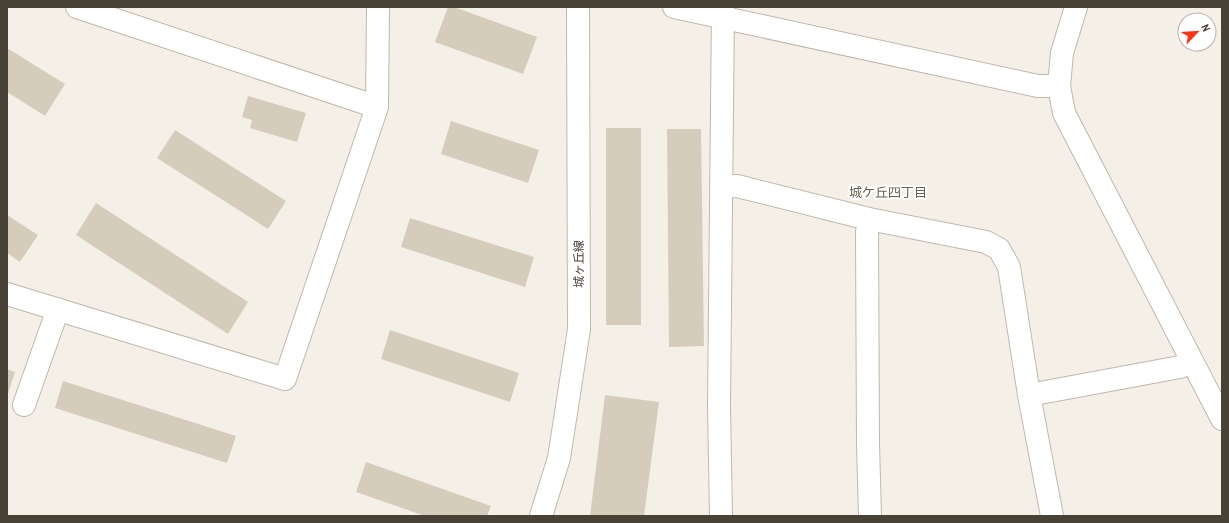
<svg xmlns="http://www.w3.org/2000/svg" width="1229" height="523" font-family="'Archivo Narrow','Noto Sans JP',sans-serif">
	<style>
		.building { fill: #d6ccbc }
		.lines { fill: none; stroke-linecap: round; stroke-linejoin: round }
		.minor-casing { stroke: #c0b8aa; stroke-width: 24 }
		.minor { stroke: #fff; stroke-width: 22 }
		.labels { text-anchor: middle; stroke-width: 4; stroke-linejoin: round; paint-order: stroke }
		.street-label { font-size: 12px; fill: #484136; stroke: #fff }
		.neighbourhood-label { font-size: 13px; fill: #6b5f4d; stroke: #fff }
	</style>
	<rect width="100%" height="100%" fill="#f4f0e8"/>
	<path class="building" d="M448,7H454L537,37L523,74L435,42Z
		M7,48L65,84L45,116L7,92Z
		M248,96L306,113L297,142L250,128L252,120L242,117Z
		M451,121L539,150L528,183L441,154Z
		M606,128H641V325H606Z
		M667,129H701L704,346L669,347Z
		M175,130L286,201L268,229L157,158Z
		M96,203L248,302L228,334L76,235Z
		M7,215L38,235L20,262L7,253Z
		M410,218L534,257L525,287L401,247Z
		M390,330L519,373L510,402L381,359Z
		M7,369L15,372L7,397Z
		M63,381L236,436L227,463L55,408Z
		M605,395L659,402L644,516H590Z
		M366,462L491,506L487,516H425L356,492Z"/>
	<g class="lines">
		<g class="minor-casing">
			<path id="minor" d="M77,7L377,107
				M674,7L1038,86H1059
				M1076,7L1062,53L1059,86L1064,113L1222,419
				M721,187L737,186L869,219L986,242L999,249L1009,267L1029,395L1052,516
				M869,219L867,232L868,443L870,516
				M7,294L285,379L377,107L378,7
				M1029,395L1180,367L1191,361
				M24,405L58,309
				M541,516L559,458L579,329L578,7
				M721,516L719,407L723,7"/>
		</g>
		<use href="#minor" class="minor"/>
	</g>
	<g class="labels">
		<g class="street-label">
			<text transform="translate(579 264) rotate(-90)" y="4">城ヶ丘線</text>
		</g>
		<g class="neighbourhood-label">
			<text x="888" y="197">城ケ丘四丁目</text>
		</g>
	</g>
	<rect width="1229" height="523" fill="none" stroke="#484136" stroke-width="16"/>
	<g transform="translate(1197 32) rotate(65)"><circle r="19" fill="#ffffff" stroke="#b6b3af"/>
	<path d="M0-3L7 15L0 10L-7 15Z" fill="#ff3414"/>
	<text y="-6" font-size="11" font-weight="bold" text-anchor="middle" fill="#484136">N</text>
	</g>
</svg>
